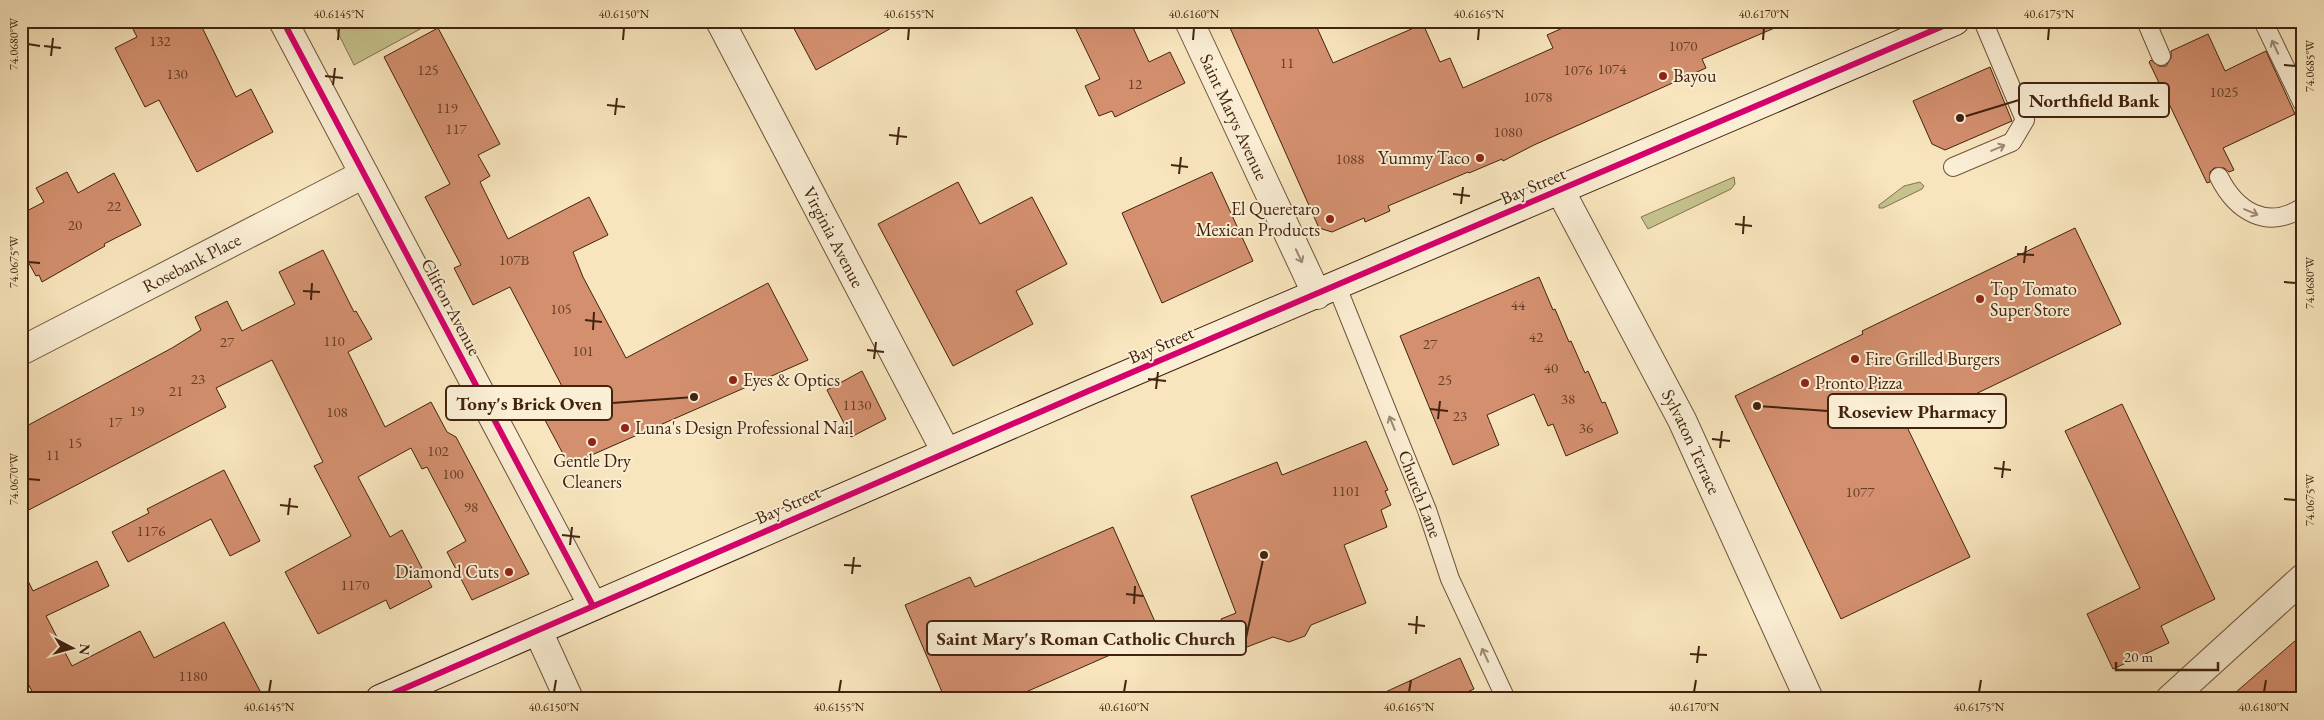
<svg xmlns="http://www.w3.org/2000/svg" width="2324" height="720" font-family="'EB Garamond',serif">
	<style>
		.green { fill: #c5c28c; stroke: #84724e }
		.building { fill: #d38f6e; stroke: #42230f }
		.lines { fill: none; stroke-linecap: round; stroke-linejoin: round }
		.service-casing { stroke: #70543a; stroke-width: 20 }
		.minor-casing { stroke: #70543a; stroke-width: 30 }
		.tertiary-casing { stroke: #70543a; stroke-width: 30 }
		.secondary-casing { stroke: #42230f; stroke-width: 30 }
		.service { stroke: #faeed4; stroke-width: 18 }
		.minor { stroke: #faeed4; stroke-width: 28 }
		.tertiary { stroke: #faeed4; stroke-width: 28 }
		.secondary { stroke: #faeed4; stroke-width: 28 }
		.cycleway-casing { stroke: #faeed4; stroke-width: 9 }
		.cycleway { stroke: #d6006c; stroke-width: 6 }
		.oneway { stroke: #9e8872 }
		.ticks { fill: none; stroke: #42230f; stroke-width: 2 }
		.poi-dot { fill: #8f2418; stroke: #faeed4; stroke-width: 2 }
		.labels { text-anchor: middle; stroke-width: 4; stroke-linejoin: round; paint-order: stroke }
		.number-label { font-size: 15px; fill: #663e27 }
		.poi-label { font-size: 18px; fill: #42230f; stroke: #faeed4; text-anchor: start }
		.street-label { font-size: 18px; fill: #42230f; stroke: #faeed4 }
		.leader { fill: none; stroke: #42230f; stroke-width: 2 }
		.callout-dot { fill: #42230f; stroke: #faeed4; stroke-width: 2 }
		.callout { fill: #faeed4; stroke: #42230f; stroke-width: 2 }
		.callout-label { font-size: 19px; text-anchor: middle; font-weight: bold; fill: #42230f }
		.neatline { fill: none; stroke: #42230f; stroke-width: 2 }
		.ticks-label { font-size: 12px; text-anchor: middle; fill: #42230f }
	</style>
	<rect width="100%" height="100%" fill="#f8e5bd"/>
	<filter id="stains"><feTurbulence type="fractalNoise" baseFrequency=".004" numOctaves="4"/><feColorMatrix values="0 0 0 0 .2 0 0 0 0 .09 0 0 0 0 .02 0 0 0 .5 -.17"/></filter>
	<radialGradient id="worn" r=".72"><stop offset=".6" stop-color="#630" stop-opacity="0"/><stop offset="1" stop-color="#630" stop-opacity=".3"/></radialGradient>
	<path class="green" d="M332,21H435L354,65Z
		M1734,177L1735,184L1731,189L1648,229L1641,217Z
		M1920,182L1924,186L1922,189L1883,208H1879V205L1904,186Z"/>
	<path class="building" d="M129,21H199L236,97L251,89L273,132L197,172L159,100L145,107L115,48L137,37Z
		M790,21H904L816,70Z
		M1072,21H1130L1149,62L1170,52L1185,83L1115,117L1112,111L1099,116L1085,86L1100,79Z
		M1227,21H1314L1333,63L1423,24L1440,62L1450,58L1463,88L1553,48L1547,35L1578,21H1791L1702,59L1706,68L1534,145L1503,161L1502,159L1469,173L1468,172L1388,206L1390,211L1365,222L1364,218L1332,232L1319,228Z
		M438,28L500,144L478,155L490,176L480,182L508,239L589,197L608,235L573,252L583,277L626,358L768,283L808,360L569,465L538,407L565,392L510,287L473,305L454,268L461,265L425,197L450,184L384,57Z
		M2208,34L2225,71L2266,51L2295,114L2223,148L2234,170L2229,172L2224,168H2214L2210,172V182L2207,183L2149,62L2151,60L2159,66H2166L2171,58V51Z
		M1990,67L2012,121L1945,150L1932,144L1913,101Z
		M67,172L78,193L114,173L141,225L104,244L105,246L42,282L39,275L36,276L21,249V214L44,202L36,188Z
		M1212,172L1253,261L1162,303L1122,213Z
		M958,182L980,224L1032,197L1067,264L1016,291L1033,324L953,366L878,224Z
		M2075,228L2121,324L1907,427L1970,557L1841,619L1735,396L1863,334L1862,331Z
		M323,250L354,312L356,311L372,339L348,352L385,427L431,402L447,432L456,437L529,574L472,600L447,552L466,541L427,467L422,469L411,448L358,477L390,537L402,530L432,587L390,609L386,600L318,634L285,572L351,536L314,466L323,462L272,360L216,388L226,407L21,514V429L172,348L201,330L195,317L227,301L242,331L295,304L279,272Z
		M1539,277L1553,310L1555,309L1569,342L1571,341L1585,373L1588,371L1602,403L1605,402L1618,433L1566,456L1553,424L1548,426L1534,394L1487,415L1499,445L1453,465L1400,336Z
		M862,371L886,419L851,437L827,390Z
		M2122,404L2215,599L2161,626L2169,643L2113,669L2087,614L2140,588L2065,431Z
		M1366,441L1388,490L1385,491L1391,505L1381,510L1387,527L1344,545L1366,603L1311,625L1305,636L1289,642L1273,637L1234,652L1221,619L1236,613L1191,496L1277,462L1282,475Z
		M224,470L260,541L230,556L211,519L128,562L112,532L149,513L147,509Z
		M1113,527L1160,633L1010,699H945L905,605L970,577L975,587Z
		M97,561L109,586L46,616L72,666L140,631L154,658L224,622L260,691L242,699H36L21,670V567L33,591Z
		M2303,634V699H2228Z
		M1460,658L1474,689L1451,699H1370Z"/>
	<g class="lines">
		<g class="service-casing">
			<path id="service" d="M2146,21L2161,56
				M2263,21L2303,104
				M1953,167L2012,142L2025,120L1983,21
				M2219,177C2236,211 2267,231 2303,207
				M1337,287L1427,510L1450,579L1506,699"/>
		</g>
		<g class="minor-casing">
			<g id="minor">
				<path d="M283,21L593,606"/>
				<path id="s1" d="M720,21L946,452"/>
				<path id="s2" d="M1189,21L1317,295"/>
				<path id="s3" d="M1560,190L1682,420L1809,699"/>
				<path id="s4" d="M21,351L364,174"/>
				<path d="M538,631L569,699"/>
			</g>
		</g>
		<g class="tertiary-casing">
			<path id="tertiary" d="M2170,699L2303,578"/>
		</g>
		<g class="secondary-casing">
			<path id="secondary" d="M380,699L1086,392L1955,21"/>
		</g>
		<use href="#service" class="service"/>
		<use href="#minor" class="minor"/>
		<use href="#tertiary" class="tertiary"/>
		<use href="#secondary" class="secondary"/>
		<g class="cycleway-casing">
			<path id="cycleway" d="M283,21L593,606
				M380,699L1086,392L1955,21"/>
		</g>
		<use href="#cycleway" class="cycleway"/>
	</g>
	<defs><path id="oneway-shaft" d="M-6 0H5M1.5-3L5.5 0L1.5 3" fill="none" stroke-width="1.6" stroke-linecap="round" stroke-linejoin="round" transform="scale(1.25)"/></defs>
	<g class="oneway">
		<use href="#oneway-shaft" transform="translate(2275 47) rotate(-115)"/>
		<use href="#oneway-shaft" transform="translate(1998 148) rotate(-23)"/>
		<use href="#oneway-shaft" transform="translate(2251 212) rotate(23)"/>
		<use href="#oneway-shaft" transform="translate(1299 256) rotate(65)"/>
		<use href="#oneway-shaft" transform="translate(1392 423) rotate(-112)"/>
		<use href="#oneway-shaft" transform="translate(1485 655) rotate(-115)"/>
	</g>
	<path class="ticks" d="M338,40L339,28M623,40L624,28M908,40L909,28M1193,40L1194,28M1478,40L1479,28M1763,40L1764,28M2048,40L2049,28M28,44L40,46M44,46L61,48M51,56L53,38M2284,65L2296,66M325,76L343,78M333,85L335,68M607,105L625,107M615,115L617,98M889,135L907,137M897,145L899,127M1171,165L1188,167M1179,174L1181,157M1453,194L1470,196M1461,204L1463,187M1735,224L1752,226M1743,234L1744,216M2017,254L2034,255M28,262L40,263M2024,263L2026,246M2284,282L2296,283M303,291L320,292M311,300L312,283M585,320L602,322M593,330L594,312M867,350L884,352M874,359L876,342M1148,379L1166,381M1156,389L1158,372M1430,409L1448,411M1438,419L1440,401M1712,439L1730,441M1720,448L1722,431M1994,468L2011,470M2002,478L2004,461M28,479L40,480M2284,499L2296,500M280,505L298,507M288,515L290,498M562,535L580,537M570,545L572,527M844,565L861,566M852,574L854,557M1126,594L1143,596M1134,604L1135,586M1408,624L1425,626M1416,634L1417,616M1690,654L1707,655M1697,663L1699,646M269,692L271,680M554,692L556,680M839,692L841,680M1124,692L1126,680M1409,692L1411,680M1694,692L1696,680M1979,692L1981,680M2264,692L2266,680"/>
	<g class="poi-dot">
		<circle cx="1663" cy="76" r="5"/>
		<circle cx="1480" cy="158" r="5"/>
		<circle cx="1330" cy="219" r="5"/>
		<circle cx="1980" cy="299" r="5"/>
		<circle cx="1855" cy="359" r="5"/>
		<circle cx="733" cy="380" r="5"/>
		<circle cx="1805" cy="383" r="5"/>
		<circle cx="625" cy="428" r="5"/>
		<circle cx="592" cy="442" r="5"/>
		<circle cx="509" cy="572" r="5"/>
	</g>
	<g class="labels">
		<g class="number-label">
			<text x="160" y="46">132</text>
			<text x="1683" y="51">1070</text>
			<text x="1287" y="68">11</text>
			<text x="1612" y="74">1074</text>
			<text x="428" y="75">125</text>
			<text x="1578" y="75">1076</text>
			<text x="177" y="79">130</text>
			<text x="1135" y="89">12</text>
			<text x="2224" y="97">1025</text>
			<text x="1538" y="102">1078</text>
			<text x="447" y="113">119</text>
			<text x="456" y="134">117</text>
			<text x="1508" y="137">1080</text>
			<text x="1350" y="164">1088</text>
			<text x="114" y="211">22</text>
			<text x="75" y="230">20</text>
			<text x="514" y="265">107B</text>
			<text x="1518" y="310">44</text>
			<text x="561" y="314">105</text>
			<text x="1536" y="342">42</text>
			<text x="334" y="346">110</text>
			<text x="227" y="347">27</text>
			<text x="1430" y="349">27</text>
			<text x="583" y="356">101</text>
			<text x="1551" y="373">40</text>
			<text x="198" y="384">23</text>
			<text x="1445" y="385">25</text>
			<text x="176" y="396">21</text>
			<text x="1568" y="404">38</text>
			<text x="857" y="410">1130</text>
			<text x="137" y="416">19</text>
			<text x="337" y="417">108</text>
			<text x="1460" y="421">23</text>
			<text x="115" y="427">17</text>
			<text x="1586" y="433">36</text>
			<text x="75" y="448">15</text>
			<text x="438" y="456">102</text>
			<text x="53" y="460">11</text>
			<text x="453" y="479">100</text>
			<text x="1346" y="496">1101</text>
			<text x="1860" y="497">1077</text>
			<text x="471" y="512">98</text>
			<text x="151" y="536">1176</text>
			<text x="355" y="590">1170</text>
			<text x="193" y="681">1180</text>
		</g>
		<g class="poi-label">
			<text x="1673" y="82">Bayou</text>
			<text x="1470" y="164" text-anchor="end">Yummy Taco</text>
			<text x="1320" y="215" text-anchor="end">El Queretaro<tspan x="1320" dy="21">Mexican Products</tspan></text>
			<text x="1990" y="295">Top Tomato<tspan x="1990" dy="21">Super Store</tspan></text>
			<text x="1865" y="365">Fire Grilled Burgers</text>
			<text x="743" y="386">Eyes &amp; Optics</text>
			<text x="1815" y="389">Pronto Pizza</text>
			<text x="635" y="434">Luna's Design Professional Nail</text>
			<text x="592" y="467" text-anchor="middle">Gentle Dry<tspan x="592" dy="21">Cleaners</tspan></text>
			<text x="499" y="578" text-anchor="end">Diamond Cuts</text>
		</g>
		<g class="street-label">
			<text dy="6" stroke="none"><textPath href="#s2" startOffset="106">Saint Marys Avenue</textPath></text>
			<text transform="translate(1533 186) rotate(-23)" y="6">Bay Street</text>
			<text dy="6" stroke="none"><textPath href="#s1" startOffset="244">Virginia Avenue</textPath></text>
			<text dy="6" stroke="none"><textPath href="#s4" startOffset="192">Rosebank Place</textPath></text>
			<text transform="translate(451 307) rotate(62)" y="6">Clifton Avenue</text>
			<text transform="translate(1161 345) rotate(-23)" y="6">Bay Street</text>
			<text dy="6" stroke="none"><textPath href="#s3" startOffset="284">Sylvaton Terrace</textPath></text>
			<text transform="translate(1420 494) rotate(69)" y="6">Church Lane</text>
			<text transform="translate(788 505) rotate(-24)" y="6">Bay Street</text>
		</g>
	</g>
	<path class="leader" d="M1960 118L2019 100M694 397L612 403M1757 406L1828 411M1264 555L1246 638"/>
	<g class="callout-dot">
		<circle cx="1960" cy="118" r="5"/>
		<circle cx="694" cy="397" r="5"/>
		<circle cx="1757" cy="406" r="5"/>
		<circle cx="1264" cy="555" r="5"/>
	</g>
	<g class="callout">
		<rect x="2019" y="83" width="150" height="34" rx="5"/>
		<rect x="446" y="386" width="166" height="34" rx="5"/>
		<rect x="1828" y="394" width="178" height="34" rx="5"/>
		<rect x="927" y="621" width="319" height="34" rx="5"/>
	</g>
	<g class="callout-label">
		<text x="2094" y="107">Northfield Bank</text>
		<text x="529" y="410">Tony's Brick Oven</text>
		<text x="1917" y="418">Roseview Pharmacy</text>
		<text x="1086" y="645">Saint Mary's Roman Catholic Church</text>
	</g>
	<rect width="2324" height="720" fill="none" stroke="#f8e5bd" stroke-width="55"/>
	<g transform="translate(72 648) rotate(96)" stroke="#faeed4" stroke-width="4" paint-order="stroke">
	<path d="M0-4L9 19L0 12L-9 19Z" fill="#42230f"/>
	<text y="-8" font-size="14" font-weight="bold" text-anchor="middle" fill="#42230f">N</text>
	</g>
	<path d="M2116 662v8h102v-8" fill="none" stroke="#42230f" stroke-width="2.5"/>
	<text x="2124" y="662" font-size="15" fill="#42230f" stroke="#faeed4" stroke-width="4" paint-order="stroke">20 m</text>
	<rect x="28" y="28" width="2268" height="664" class="neatline"/>
	<g class="ticks-label">
		<text x="339" y="18">40.6145°N</text>
		<text x="624" y="18">40.6150°N</text>
		<text x="909" y="18">40.6155°N</text>
		<text x="1194" y="18">40.6160°N</text>
		<text x="1479" y="18">40.6165°N</text>
		<text x="1764" y="18">40.6170°N</text>
		<text x="2049" y="18">40.6175°N</text>
		<text transform="translate(14 44) rotate(-90)" y="4">74.0680°W</text>
		<text transform="translate(2310 66) rotate(-90)" y="4">74.0685°W</text>
		<text transform="translate(14 262) rotate(-90)" y="4">74.0675°W</text>
		<text transform="translate(2310 283) rotate(-90)" y="4">74.0680°W</text>
		<text transform="translate(14 479) rotate(-90)" y="4">74.0670°W</text>
		<text transform="translate(2310 500) rotate(-90)" y="4">74.0675°W</text>
		<text x="269" y="711">40.6145°N</text>
		<text x="554" y="711">40.6150°N</text>
		<text x="839" y="711">40.6155°N</text>
		<text x="1124" y="711">40.6160°N</text>
		<text x="1409" y="711">40.6165°N</text>
		<text x="1694" y="711">40.6170°N</text>
		<text x="1979" y="711">40.6175°N</text>
		<text x="2264" y="711">40.6180°N</text>
	</g>
	<rect width="100%" height="100%" filter="url(#stains)"/>
	<rect width="100%" height="100%" fill="url(#worn)"/>
</svg>
